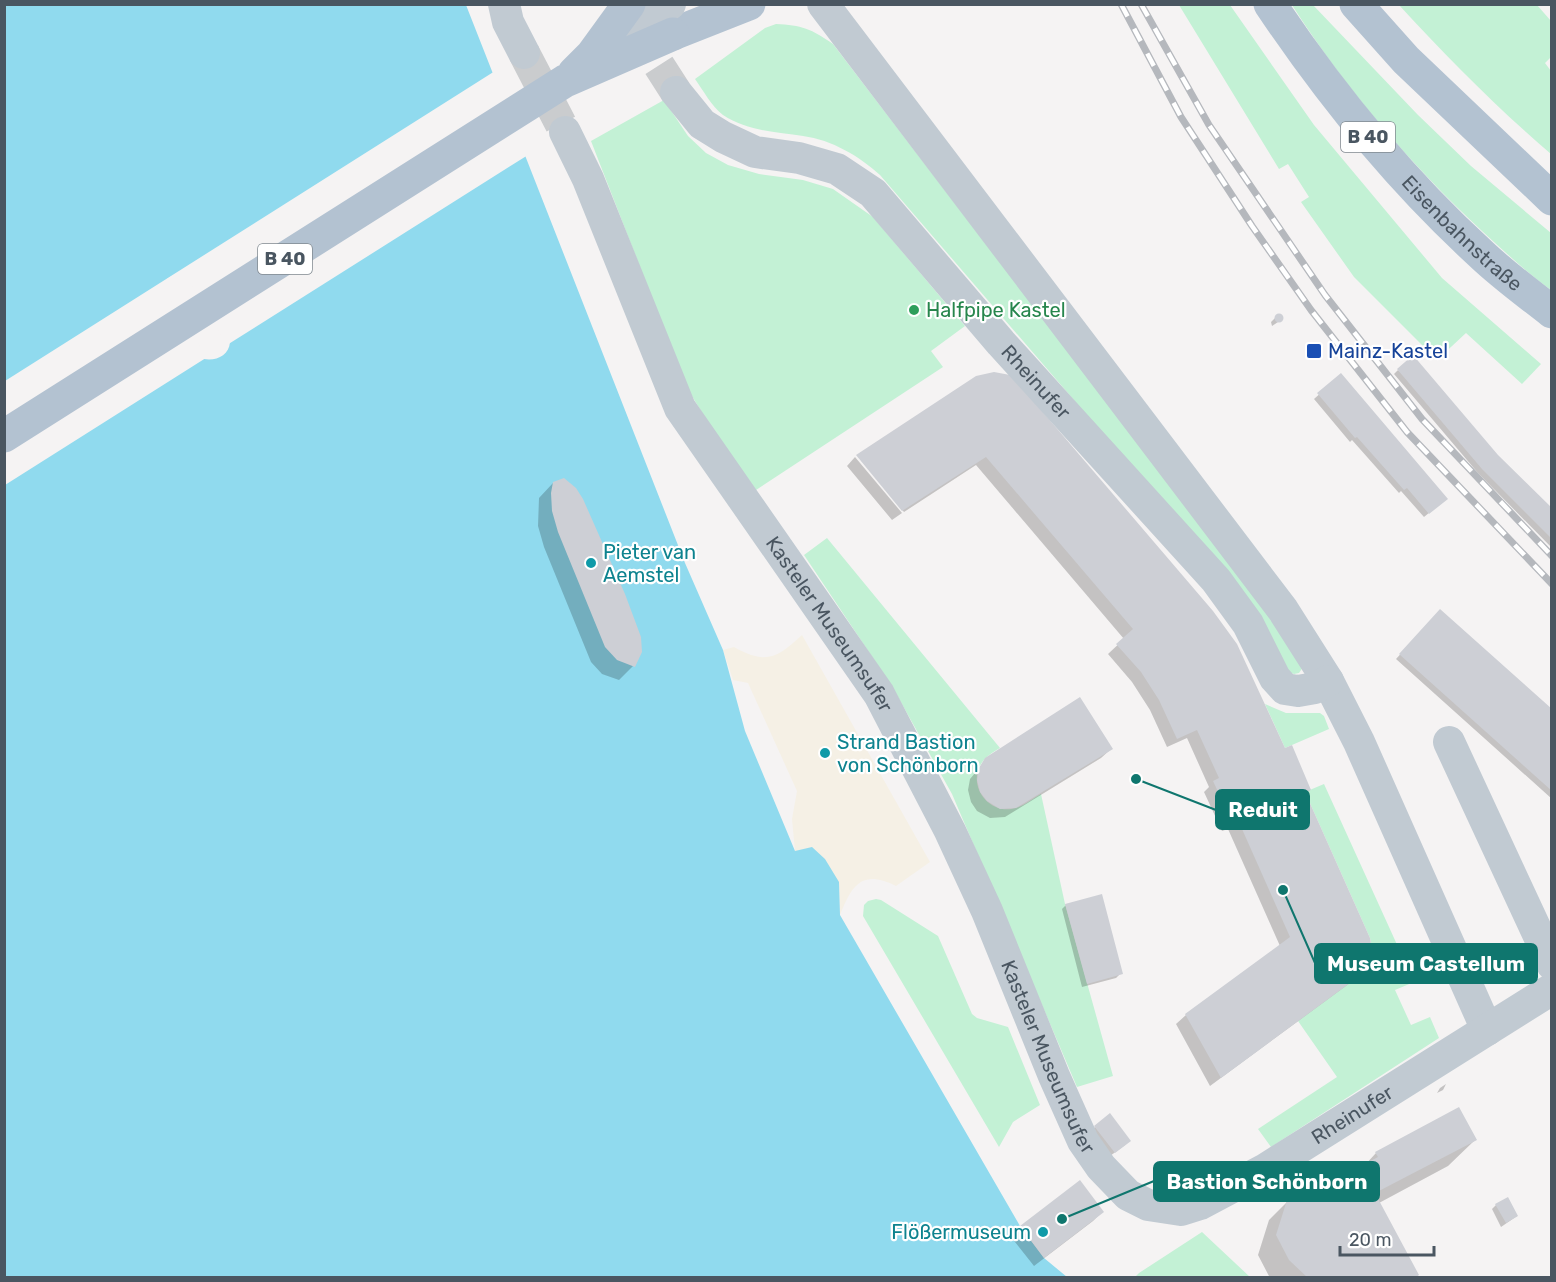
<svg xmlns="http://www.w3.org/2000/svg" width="1556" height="1282" font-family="Rubik,sans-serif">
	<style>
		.green { fill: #c3f1d5 }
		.sand { fill: #f5f0e5 }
		.water { fill: #90daee; fill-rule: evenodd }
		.pier { fill: #f5f3f3 }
		.shadow { fill: #0003 }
		.building { fill: #cdcfd5 }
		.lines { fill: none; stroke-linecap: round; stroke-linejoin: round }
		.minor-tunnel { stroke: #caccce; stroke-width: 32; stroke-dasharray: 32 16; stroke-linecap: butt }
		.minor { stroke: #c1cad2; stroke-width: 32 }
		.major { stroke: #b3c2d1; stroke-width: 33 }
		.rail-casing { stroke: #b5b8bd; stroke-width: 7 }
		.rail { stroke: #fff; stroke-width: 4.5; stroke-dasharray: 14; stroke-linecap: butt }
		.minor-bridge { stroke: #c1cad2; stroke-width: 32 }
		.major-bridge { stroke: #b3c2d1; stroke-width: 33 }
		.leisure-dot { fill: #2e9e5b; stroke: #fff; stroke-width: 2 }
		.transit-dot { fill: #1a4fb4; stroke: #fff; stroke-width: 2 }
		.culture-dot { fill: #0f9aa8; stroke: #fff; stroke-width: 2 }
		.labels { text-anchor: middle; stroke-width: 4.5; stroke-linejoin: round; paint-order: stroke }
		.shield { fill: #fff; stroke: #808990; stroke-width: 1.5 }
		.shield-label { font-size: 18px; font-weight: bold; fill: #4a5661 }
		.street-label { font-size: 20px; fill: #4a5661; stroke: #fff }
		.leisure-label { font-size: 20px; fill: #27864d; stroke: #fff; text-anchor: start }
		.transit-label { font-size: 20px; fill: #164399; stroke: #fff; text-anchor: start }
		.culture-label { font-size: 20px; fill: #0d838f; stroke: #fff; text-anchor: start }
		.leader { fill: none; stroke: #0f766e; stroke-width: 2 }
		.callout-dot { fill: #0f766e; stroke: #fff; stroke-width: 2 }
		.callout { fill: #0f766e; stroke: #0f766e; stroke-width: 2 }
		.callout-label { font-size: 21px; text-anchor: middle; font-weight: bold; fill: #fff }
	</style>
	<rect width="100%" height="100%" fill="#f5f3f3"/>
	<path class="green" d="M1179,5H1230L1314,125L1442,278L1541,364L1522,384L1466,333L1437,360L1354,277L1301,202L1309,197L1288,164L1279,169Z
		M1292,5H1313L1418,115L1471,166L1551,233V290C1527,273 1504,251 1482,231C1410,164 1345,88 1292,5Z
		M1399,5H1537L1551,21V57L1545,63L1551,71V154C1497,108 1447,57 1399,5Z
		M776,24C801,25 812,29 833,44L1265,609L1303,667L1299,673L1294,674L1288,672L1073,399L880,175C859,156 832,140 803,136C776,132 747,131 723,115C712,107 703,90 695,79L765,28Z
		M664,100L688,136L706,153L728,165L759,174L803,180L833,189L873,217L965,326L931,351L943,367L756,490L717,437L687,388L591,141Z
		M827,538L1000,748C993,752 985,757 981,764C968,785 987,812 1011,809C1022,808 1032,799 1041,794L1065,904L1113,1076L1077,1087L952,794L893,688L804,555Z
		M1265,704L1286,713H1320L1324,716L1329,729L1285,748Z
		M1324,784L1414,982L1395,990L1411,1025L1430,1017L1439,1038L1271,1147L1258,1129L1337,1077L1298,1021L1362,974L1373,956L1370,938L1305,792Z
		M876,899L881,900L938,936L972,1014L977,1018L1008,1027L1040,1105L1013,1122L999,1147L863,916L864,905L868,901Z
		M1202,1232L1250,1277H1135L1139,1273Z"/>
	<path class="sand" d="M802,635L930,862L896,886C862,869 852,885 840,915L839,882L795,851L792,819L797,791L748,683L733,680L723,650L734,647C766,665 777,658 802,635Z"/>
	<path class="water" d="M5,5H466L685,563L723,650L745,731L795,851L812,847L825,859L839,882L840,915L862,953L1020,1226L1044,1258L1067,1277L5,1278ZM177,273L188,274L230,342C229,356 216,361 204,359L161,290L167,279Z"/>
	<path class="pier" d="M495,71L528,155L227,345L186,276L182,275L172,278L164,290L206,356H209L5,485V381Z"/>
	<path class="shadow" d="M1278,315L1281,320L1272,326L1271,322Z
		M1398,370L1497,456L1552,511V548L1478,473L1394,374Z
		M1341,375L1441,503L1424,517L1401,491L1399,493L1352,440L1350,442L1314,399Z
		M980,376L1284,750L1310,790L1304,795L1364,970L1354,980L1210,1086L1176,1024L1186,1015L1280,946L1228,829L1222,831L1204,792L1209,787L1187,738L1167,747L1150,710L1132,682L1108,654L1124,639L976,465L904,512L858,456Z
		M855,457L902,513L892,520L847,466Z
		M553,483L633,666L619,680L602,674L591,662L544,547L538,526L539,498Z
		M1440,611L1552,711V799L1396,659Z
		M1111,749L1101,758L1005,817L990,818L977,811L971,802L968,790L970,779L986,760Z
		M1066,905L1121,973L1116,978L1082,987L1062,909Z
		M1446,1084L1443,1090L1437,1093L1440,1088Z
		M1095,1127L1125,1145L1110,1156L1091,1131Z
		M1475,1140L1448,1166L1379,1203L1414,1278H1270L1258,1255L1269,1220L1288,1201L1364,1166L1376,1153Z
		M1080,1182L1102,1212L1093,1221L1034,1266L1011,1237L1021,1227Z
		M1496,1205L1517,1216L1501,1227L1492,1209Z"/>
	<path class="building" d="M1274.5 318a4.5 4.5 0 1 1 9 0a4.5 4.5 0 1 1-9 0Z
		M1413,355L1498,455L1552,508V539L1482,469L1397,369Z
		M994,372L1010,375L1018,383L1213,611L1237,644L1285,748L1292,745L1311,790L1305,792L1370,938L1373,956L1362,974L1221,1078L1185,1014L1290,937L1238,820L1232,822L1213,781L1219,778L1197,730L1177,739L1159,700L1141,672L1116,644L1133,629L986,457L902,511L856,455L976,376Z
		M1341,373L1448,499L1429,514L1407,488L1404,490L1357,437L1355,438L1317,393Z
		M564,478L576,488L583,499L625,594L641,637L642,652L635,667L617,660L605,647L558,532L552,511L551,493L553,482Z
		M1440,609L1552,709V791L1399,654Z
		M1080,697L1113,749L1016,808L1000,809L987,801L980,792L977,780L979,768L985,758Z
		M1102,894L1123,974L1087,984L1065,904Z
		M1459,1107L1477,1140L1375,1193L1419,1275L1415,1278H1308L1289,1260L1276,1235L1287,1200L1359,1162L1361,1166L1378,1157L1375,1152Z
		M1110,1113L1131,1141L1115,1153L1094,1126Z
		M1080,1180L1104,1212L1044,1258L1020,1226Z
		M1508,1197L1518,1216L1506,1223L1495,1204Z"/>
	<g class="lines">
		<path class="minor-tunnel" d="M633,25L676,92
			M524,53L565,132"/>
		<g class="minor">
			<path d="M504,4L508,22L524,53"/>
			<path d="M823,4L1283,610L1328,681L1359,742L1487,1030"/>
			<path id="s1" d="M676,92L702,124L723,137L755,152L799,158L837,169L873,193L1001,343L1216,580L1248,624L1275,678L1285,689L1298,691L1315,688L1328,681"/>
			<path id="s2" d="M565,132L588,179L680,408L879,694L950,831L987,911L1054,1076L1083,1141L1101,1167L1128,1195L1148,1205L1181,1210L1200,1204L1264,1170L1552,989"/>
			<path d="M1449,742L1552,964"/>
		</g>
		<g class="major">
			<path id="s3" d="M1270,4C1331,95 1400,180 1481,254C1503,275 1528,293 1552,312"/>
			<path d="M1356,4L1406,60L1552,199"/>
			<path d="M673,34L749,4"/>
		</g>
		<g class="rail-casing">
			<path id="rail" d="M1121,4L1181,117L1252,226L1311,310L1407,432L1552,584
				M1141,4L1209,125L1325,295L1422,419L1552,556"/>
		</g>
		<use href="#rail" class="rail"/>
		<path class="minor-bridge" d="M593,61L670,4"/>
		<path class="major-bridge" d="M574,73L592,55L629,4
			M4,436L565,81L673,34"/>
	</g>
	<circle class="leisure-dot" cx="914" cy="310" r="6"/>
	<rect class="transit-dot" x="1306" y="343" width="16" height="16" rx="3"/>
	<g class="culture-dot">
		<circle cx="591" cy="563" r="6"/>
		<circle cx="825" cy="753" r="6"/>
		<circle cx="1043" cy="1232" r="6"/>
	</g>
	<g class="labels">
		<g class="shield">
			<rect x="1341" y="122" width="54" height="30" rx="4.5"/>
			<rect x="258" y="244" width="54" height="30" rx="4.5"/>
		</g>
		<g class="shield-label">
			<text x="1368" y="143">B 40</text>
			<text x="285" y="265">B 40</text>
		</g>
		<g class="street-label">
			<text dy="7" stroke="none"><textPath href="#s3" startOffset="300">Eisenbahnstraße</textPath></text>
			<text dy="7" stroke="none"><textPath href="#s1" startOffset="478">Rheinufer</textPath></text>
			<text dy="7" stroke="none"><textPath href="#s2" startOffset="562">Kasteler Museumsufer</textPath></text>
			<text dy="7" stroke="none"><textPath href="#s2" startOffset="1048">Kasteler Museumsufer</textPath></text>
			<text dy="7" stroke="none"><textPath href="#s2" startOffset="1462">Rheinufer</textPath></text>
		</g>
		<g class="leisure-label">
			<text x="926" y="317">Halfpipe Kastel</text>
		</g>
		<g class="transit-label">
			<text x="1328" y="358">Mainz-Kastel</text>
		</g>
		<g class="culture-label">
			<text x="603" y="559">Pieter van<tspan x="603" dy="23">Aemstel</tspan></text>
			<text x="837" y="749">Strand Bastion<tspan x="837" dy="23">von Schönborn</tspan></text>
			<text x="1031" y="1239" text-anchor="end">Flößermuseum</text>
		</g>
	</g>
	<path class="leader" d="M1136 779L1216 810M1283 890L1315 963M1062 1219L1154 1181"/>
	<g class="callout-dot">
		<circle cx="1136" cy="779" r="6"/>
		<circle cx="1283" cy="890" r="6"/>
		<circle cx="1062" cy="1219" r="6"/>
	</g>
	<g class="callout">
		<rect x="1216" y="790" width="93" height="39" rx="6"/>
		<rect x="1315" y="944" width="222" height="39" rx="6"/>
		<rect x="1154" y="1162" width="225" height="39" rx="6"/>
	</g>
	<g class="callout-label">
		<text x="1263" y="817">Reduit</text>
		<text x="1426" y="971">Museum Castellum</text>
		<text x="1267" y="1189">Bastion Schönborn</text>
	</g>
	<rect width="1556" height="1282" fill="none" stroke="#4a5661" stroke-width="12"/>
	<path d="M1340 1246v9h94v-9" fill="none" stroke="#4a5661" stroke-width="3"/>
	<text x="1349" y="1246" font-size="18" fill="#4a5661" stroke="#ffffff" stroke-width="4.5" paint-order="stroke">20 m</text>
</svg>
